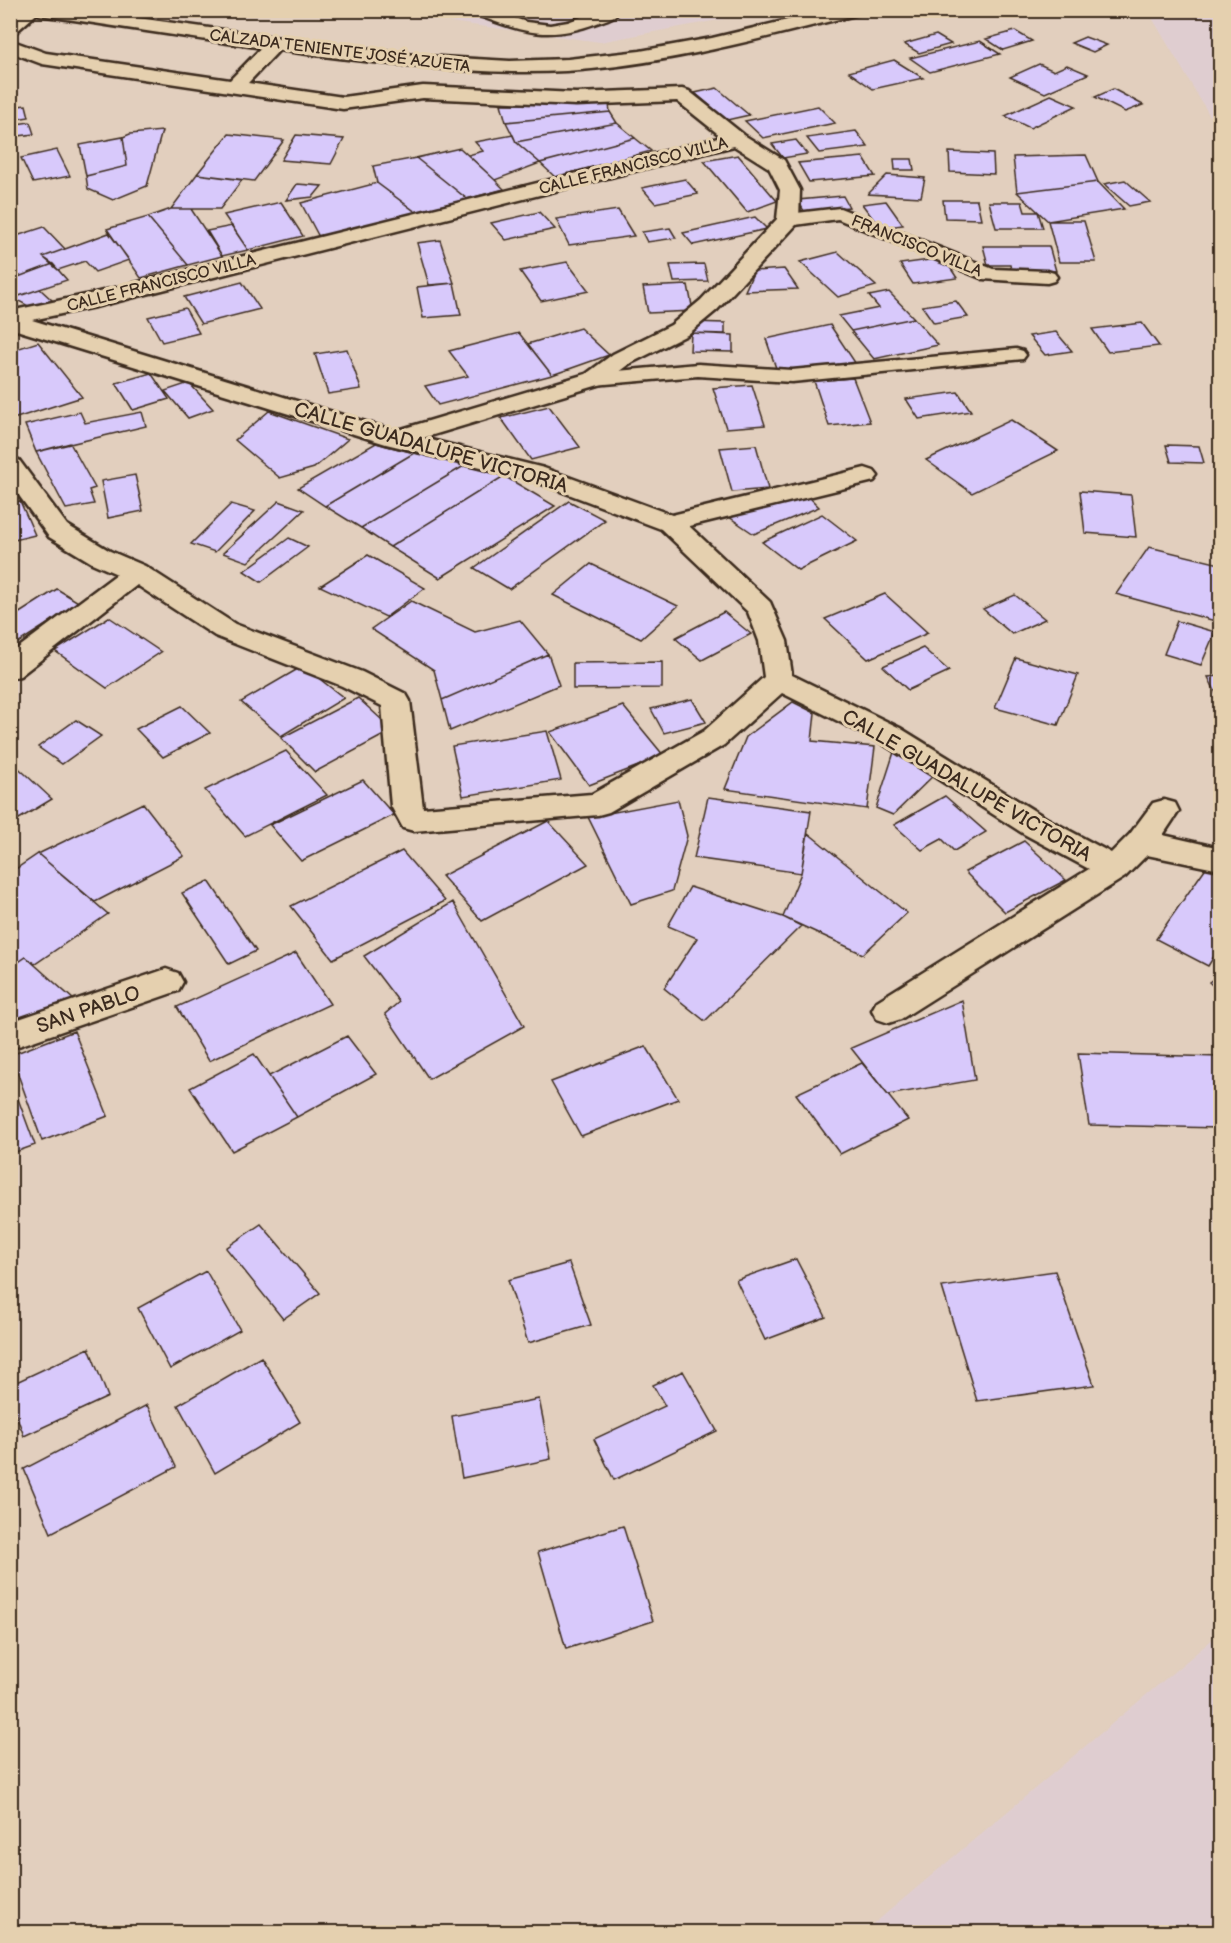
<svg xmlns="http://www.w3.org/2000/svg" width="1231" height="1943" font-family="'Balsamiq Sans',sans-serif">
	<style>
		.built { fill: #dfcdd0 }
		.building { fill: #d8c9fb; stroke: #3b2a1e; stroke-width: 1.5 }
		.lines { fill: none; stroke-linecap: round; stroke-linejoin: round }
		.lane-casing { stroke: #3b2a1e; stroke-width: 5 }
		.street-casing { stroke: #3b2a1e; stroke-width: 5 }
		.secondary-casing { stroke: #3b2a1e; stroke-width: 5 }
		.lane { fill: #e5d0af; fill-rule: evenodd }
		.street { fill: #e5d0af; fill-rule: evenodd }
		.secondary { fill: #e5d0af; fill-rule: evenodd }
		.labels { text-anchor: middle; stroke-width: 6; stroke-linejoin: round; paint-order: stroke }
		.far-street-label { font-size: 16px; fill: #3b2a1e; stroke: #e5d0af }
		.street-label { font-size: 20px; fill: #3b2a1e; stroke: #e5d0af }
	</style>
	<rect width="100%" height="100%" fill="#e2cfbe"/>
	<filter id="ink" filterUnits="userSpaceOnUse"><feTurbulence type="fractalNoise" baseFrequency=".0167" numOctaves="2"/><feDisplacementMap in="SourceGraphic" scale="12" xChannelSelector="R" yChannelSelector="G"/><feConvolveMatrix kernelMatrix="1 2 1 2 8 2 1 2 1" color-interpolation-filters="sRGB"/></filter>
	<g filter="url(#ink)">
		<path class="built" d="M368,11H766L600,42Z
			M1148,11H1220V133Z
			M1220,1633V1932H864Z"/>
		<path class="building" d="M672,10H712L680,17Z
			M763,10L768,14L757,17L748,11Z
			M1015,31L1032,41L1003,50L986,39Z
			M936,35L951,44L919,53L904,44Z
			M1085,37L1107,45L1093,52L1071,43Z
			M980,41L1000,54L930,72L910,58Z
			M894,60L923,78L873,89L849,72Z
			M1039,64L1054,71L1067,65L1088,74L1045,93L1010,77Z
			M717,88L749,115L727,120L695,93Z
			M1113,89L1143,105L1125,112L1095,97Z
			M1051,95L1076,106L1030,128L1005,116Z
			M501,104H609L610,112L506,122Z
			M26,105L29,117L10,120V107Z
			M818,106L835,123L763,138L745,121Z
			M610,112L617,123L516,142L506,122Z
			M30,122L34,134L10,137V125Z
			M617,123L635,138L540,163L516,142Z
			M162,131L147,186L113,200L88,189L86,176L127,166L123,137L130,134Z
			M856,131L868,147L819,153L807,138Z
			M229,134L284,140L254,181L197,174Z
			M296,135L344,139L331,164L281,160Z
			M513,135L516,142L540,163L495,180L468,155L483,151L475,142Z
			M123,137L127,166L86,176L80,145Z
			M635,138L651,151L555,177L540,163Z
			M796,140L807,154L783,158L772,144Z
			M460,148L495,180L504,189L467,199L416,158Z
			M57,150L70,176L33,183L21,158Z
			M949,152L993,154L994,174L950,172Z
			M738,155L777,201L747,212L704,161Z
			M1086,155L1098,182L1017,192L1013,157Z
			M863,157L875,176L809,182L798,163Z
			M416,158L467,199L417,213L377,183L373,166Z
			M894,159H912L914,170H895Z
			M197,174L242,180L220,209H171Z
			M887,175L925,178L921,197L868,194Z
			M685,179L698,194L655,203L642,188Z
			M1125,180L1150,202L1129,206L1104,184Z
			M1098,182L1124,209L1048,221L1017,192Z
			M377,183L417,213L319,237L301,203Z
			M297,184L322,186L313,197L286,200Z
			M843,196L849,207L804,211L798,200Z
			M943,200H977L981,219L945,218Z
			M886,201L903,225L880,228L862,204Z
			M281,202L303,236L248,250L224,215Z
			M989,202H1022L1025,212H1038L1043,228H996Z
			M171,209H191L222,256L188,265L148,217Z
			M618,210L634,236L569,245L556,219Z
			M539,212L555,229L506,240L491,223Z
			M148,217L188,265L141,278L107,229Z
			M755,217L767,229L693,245L683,233Z
			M1048,221H1084L1096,262H1059Z
			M232,226L248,250L222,256L207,231Z
			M44,227L65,249L43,257L53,264L10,280V238Z
			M670,228L676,238L647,242L642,232Z
			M109,233L129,260L95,272L85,261L58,270L43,257Z
			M440,240L454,283L429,285L417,243Z
			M983,246H1049L1056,271L1011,270L1010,265H988Z
			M838,252L876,286L838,297L800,262Z
			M944,258L957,278L913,284L900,264Z
			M567,262L589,291L541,301L520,271Z
			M53,264L67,280L19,296L10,288V280Z
			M704,264L708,281L674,282L670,265Z
			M784,269L798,289L745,291L754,271Z
			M242,282L260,309L201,324L184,297Z
			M454,283L461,315L423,318L417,287Z
			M688,285L693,311L648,313L643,287Z
			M40,289L53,301L32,308L13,298Z
			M889,292L914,318L851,331L839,316L879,308L869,296Z
			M956,301L968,317L934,323L922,306Z
			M185,308L199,333L162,342L148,317Z
			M914,318L938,345L874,359L851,331Z
			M691,322L725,323V334L691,333Z
			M1142,323L1159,346L1108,352L1092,329Z
			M830,325L856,364L777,371L766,339Z
			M580,328L609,355L552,375L528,344Z
			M1056,332L1072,351L1045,355L1029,336Z
			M519,333L552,375L438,405L425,386L468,376L449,351Z
			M691,333L733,335V352L690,351Z
			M38,342L82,397L10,420V351Z
			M347,349L361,389L328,394L315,354Z
			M151,373L169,399L133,410L116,383Z
			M853,378L870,422L829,426L814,381Z
			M189,383L213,409L188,418L165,391Z
			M752,385L765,425L726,428L713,388Z
			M958,392L971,411L919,419L906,399Z
			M549,406L580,447L531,460L501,418Z
			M269,411L348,439L314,468L280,478L235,440Z
			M80,412L85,423L142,412L146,426L36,452L25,425Z
			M1011,420L1058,451L972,493L926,460Z
			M70,443L95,488L89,490L94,504L66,509L36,452Z
			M376,443L414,453L325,506L298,488Z
			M756,445L768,489L732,492L720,448Z
			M1166,445L1199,446L1204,463L1171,462Z
			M414,453L464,466L361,528L325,506Z
			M464,466L504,476L390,547L361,528Z
			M135,475L143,511L108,518L101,481Z
			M504,476L555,506L440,578L390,547Z
			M1080,491L1131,495L1136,537L1085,533Z
			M805,493L819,507L754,534L729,517Z
			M20,501L35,535L10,541V504Z
			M279,501L304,510L248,562L223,553Z
			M569,501L605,520L509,589L474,568Z
			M231,504L255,511L215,552L191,544Z
			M822,514L857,541L798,570L762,542Z
			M289,538L308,547L261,582L244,571Z
			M1149,547L1220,564L1219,622L1116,594Z
			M368,555L425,588L386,617L320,586Z
			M591,564L678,606L641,639L553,595Z
			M57,589L80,603L10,648V619Z
			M885,594L928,633L868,659L825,619Z
			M1015,595L1045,619L1012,634L983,609Z
			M411,601L475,632L520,620L548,654L442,700L434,670L371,629Z
			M724,612L751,634L702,660L675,638Z
			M109,617L161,652L107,688L55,651Z
			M1177,621L1215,632L1201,665L1164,654Z
			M923,648L949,671L908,690L883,666Z
			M548,654L559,685L450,731L442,700Z
			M1016,658L1078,675L1058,725L995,708Z
			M662,662V688L573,689V663Z
			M303,666L344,698L281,736L241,702Z
			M1220,676V701L1208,677Z
			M358,698L393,730L315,772L281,738Z
			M692,699L706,722L664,733L651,709Z
			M793,702L815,713L812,741L875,747L867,809L725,789L746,737Z
			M182,706L210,733L163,757L136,729Z
			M623,706L664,756L589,785L550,732Z
			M76,720L101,736L62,764L38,747Z
			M547,731L561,780L463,796L452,746Z
			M896,746L938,771L893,815L876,808Z
			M286,751L327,795L245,836L205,790Z
			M10,760L52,799L19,819L10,811Z
			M363,780L394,815L301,861L270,825Z
			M945,796L986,832L954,851L942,839L922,850L894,825Z
			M708,797L811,811L801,873L694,858Z
			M678,800L687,836L672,891L631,904L588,817Z
			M143,803L184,856L95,902L38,854Z
			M548,821L588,864L482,921L442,876Z
			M808,833L907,913L863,954L783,917L801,873Z
			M1024,841L1066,880L1005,912L965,872Z
			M402,851L445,901L333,959L291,906Z
			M38,854L108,914L35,964L26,957L17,963L10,958V873Z
			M1207,866L1220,873V947L1208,966L1156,939Z
			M209,881L256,951L229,964L182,893Z
			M690,887L783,917L801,926L705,1021L664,988L697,938L668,926Z
			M453,902L524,1026L429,1079L385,1014L399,1002L364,956Z
			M296,953L330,1004L209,1061L177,1007Z
			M26,957L75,1001L10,1021V968Z
			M1220,974V992L1209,982Z
			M962,1000L975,1080L888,1095L851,1048Z
			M74,1031L108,1116L42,1141L11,1055Z
			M347,1036L376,1074L297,1117L269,1076Z
			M646,1046L678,1099L581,1136L551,1082Z
			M1078,1053L1220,1057V1128L1089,1125Z
			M254,1054L297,1117L232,1151L190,1088Z
			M862,1063L908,1120L840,1154L796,1094Z
			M18,1099L35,1145L10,1154V1102Z
			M261,1224L320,1293L283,1319L226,1248Z
			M796,1259L826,1317L765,1340L736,1280Z
			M569,1263L591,1325L528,1343L508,1280Z
			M206,1271L240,1330L170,1369L138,1308Z
			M1055,1271L1094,1385L977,1401L942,1287Z
			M89,1348L108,1397L24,1436L10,1398V1385Z
			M261,1357L300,1422L215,1473L178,1405Z
			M683,1371L717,1431L614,1480L594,1439L665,1406L653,1385Z
			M539,1399L551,1459L462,1478L452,1416Z
			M147,1405L176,1467L51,1533L24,1469Z
			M623,1526L653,1621L566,1649L538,1552Z"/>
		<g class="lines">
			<g class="lane-casing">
				<path id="lane" d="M469,10H492L526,22L550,25L568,22L600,10H621C616,17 605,20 597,23C545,43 519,30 471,13Z
					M840,208L993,269L1047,271L1054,273L1057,277L1054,281L1047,283L983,279L838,219L788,226L782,224L779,220L782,216L788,214Z
					M1016,349L1023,351L1026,355L1023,359L792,382L698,376L594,385L587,383L584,379L587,375L594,373L698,364L792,370Z"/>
			</g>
			<g class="street-casing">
				<path id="street" d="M20,10H41L16,32L10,33V18Z
					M276,38L283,40L285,44L248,83L343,97L423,86L576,93L682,89L689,91L744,135L784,160L800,190L799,220L796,225L717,310L687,335L629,364L602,384L423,438L544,468L672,515L865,468L874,471L878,476L874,481L689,526L770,602L787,641L792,675L900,728L1046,818L1111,853L1130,834L1153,803L1164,800L1175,803L1179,811L1163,835L1220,848V870L1147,855L1125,877L901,1019L889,1023L877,1019L872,1010L877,1001L1089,869L1024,834L880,742L782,693L724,745L609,812L598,815L414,831L403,828L391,806L382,706L342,686L215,636L137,585L20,676L10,678V654L117,574L92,563L49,537L10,483V458L19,460L67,525L110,551L145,566L235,624L362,672L406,694L410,701L423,808L592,794L704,731L764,677L759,641L748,612L661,529L526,478L386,444L10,328V311L95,293L722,137L677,101L576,105L423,98L343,109L42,64L10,52V40L46,53L230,80L269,40ZM734,146L769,168L780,190L777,219L701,300L671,325L613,354L586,374L395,431L32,320L95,307Z
					M166,969L178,973L183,982L178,991L10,1049V1022Z"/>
			</g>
			<g class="secondary-casing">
				<path id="secondary" d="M31,10H81L337,46L423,56L510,61L568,59L640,51L712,38L829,10H862L859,14C763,38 666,65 566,71C485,75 403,66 323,56C228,44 134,29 40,15Z"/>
			</g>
			<use href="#lane" class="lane"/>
			<use href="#street" class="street"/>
			<use href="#secondary" class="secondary"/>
		</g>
	</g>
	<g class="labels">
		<g class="far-street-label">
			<text transform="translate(340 50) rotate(7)" y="6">CALZADA TENIENTE JOSÉ AZUETA</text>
			<text transform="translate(633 165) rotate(-14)" y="6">CALLE FRANCISCO VILLA</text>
			<text transform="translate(917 245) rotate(22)" y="6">FRANCISCO VILLA</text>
			<text transform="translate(161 282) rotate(-14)" y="6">CALLE FRANCISCO VILLA</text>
		</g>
		<g class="street-label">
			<text transform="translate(431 447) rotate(16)" y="7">CALLE GUADALUPE VICTORIA</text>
			<text transform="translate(967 785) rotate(30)" y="7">CALLE GUADALUPE VICTORIA</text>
			<text transform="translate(88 1009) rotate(-19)" y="7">SAN PABLO</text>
		</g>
	</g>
	<rect width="1231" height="1943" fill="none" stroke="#e5d0af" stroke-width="36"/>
	<rect x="18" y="18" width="1195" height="1907" fill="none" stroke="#3b2a1e" stroke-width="2" filter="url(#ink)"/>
</svg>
